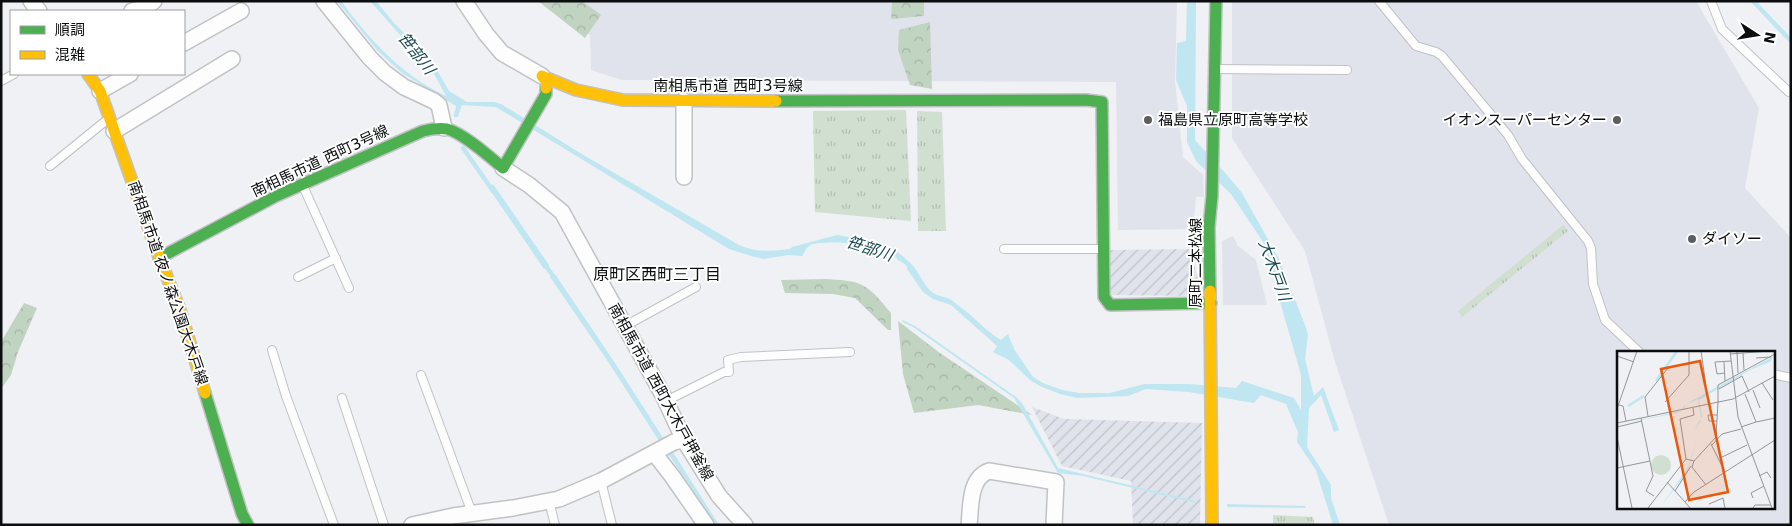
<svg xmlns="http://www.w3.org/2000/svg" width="1792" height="526" font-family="'DejaVu Sans','Noto Sans JP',sans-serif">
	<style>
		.built { fill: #e0e3eb; fill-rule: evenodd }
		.industrial { fill: url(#industrial-furrows) }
		.grass { fill: url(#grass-tufts) }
		.forest { fill: url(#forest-crowns) }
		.water { fill: #bfe6f1 }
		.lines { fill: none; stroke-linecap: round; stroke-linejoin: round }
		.stream { stroke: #bfe6f1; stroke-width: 4.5 }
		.lane-casing { stroke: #c1c2c5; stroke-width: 10 }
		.street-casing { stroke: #c1c2c5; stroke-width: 18 }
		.fast-casing { stroke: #c1c2c5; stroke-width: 14 }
		.slow-casing { stroke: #c1c2c5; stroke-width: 14 }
		.lane { stroke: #fdfdfd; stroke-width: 8 }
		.street { stroke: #fdfdfd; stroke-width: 15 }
		.fast { stroke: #4caf50; stroke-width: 11 }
		.slow { stroke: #ffc107; stroke-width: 11 }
		.poi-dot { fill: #5b5d5e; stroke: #fff; stroke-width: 2 }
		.labels { text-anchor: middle; stroke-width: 4; stroke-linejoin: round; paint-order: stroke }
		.street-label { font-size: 15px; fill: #0c0d0e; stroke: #fff }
		.poi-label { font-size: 15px; fill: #0c0d0e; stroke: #fff; text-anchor: start }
		.water-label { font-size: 16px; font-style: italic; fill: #1a4a55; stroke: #fff }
		.neighbourhood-label { font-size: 16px; fill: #0c0d0e; stroke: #fff }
		.inset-river { fill: none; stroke: #bfe6f1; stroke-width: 2.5 }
		.inset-road { fill: none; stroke: #949698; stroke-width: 1 }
		.view { fill: #e8590c; fill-opacity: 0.15; stroke: #e8590c; stroke-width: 2.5 }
		.inset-edge { fill: none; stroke: #0c0d0e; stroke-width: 2.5 }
	</style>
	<defs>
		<pattern id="industrial-furrows" width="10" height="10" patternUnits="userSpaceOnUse" patternTransform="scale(1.25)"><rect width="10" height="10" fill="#e0e3eb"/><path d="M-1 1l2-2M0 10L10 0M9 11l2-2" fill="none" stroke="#bfc2c8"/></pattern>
		<pattern id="grass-tufts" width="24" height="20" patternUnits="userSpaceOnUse" patternTransform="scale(1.25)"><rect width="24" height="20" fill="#d1dfd1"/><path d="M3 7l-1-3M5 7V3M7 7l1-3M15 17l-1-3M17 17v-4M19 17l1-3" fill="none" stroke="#b2beb2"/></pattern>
		<pattern id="forest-crowns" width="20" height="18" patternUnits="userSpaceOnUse" patternTransform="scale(1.25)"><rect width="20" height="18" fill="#c1d3c1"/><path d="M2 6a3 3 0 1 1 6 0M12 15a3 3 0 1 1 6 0" fill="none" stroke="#a5b4a5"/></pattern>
	</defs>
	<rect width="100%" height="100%" fill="#eff1f4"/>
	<path class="built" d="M547,1H1177L1175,82L1183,157L1203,175L1204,197H1196L1193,229L1118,230L1116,82L622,80L591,70L590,35Z
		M1232,1H1696L1759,108L1745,188L1791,238V525H1389L1335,362L1305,251L1232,138ZM1618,352H1773V507H1618Z
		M1233,236L1238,246L1256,260L1267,305H1223L1222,241Z"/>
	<path class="industrial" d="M1194,249V264L1198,278V296L1109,295L1110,250Z
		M1032,407L1064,419L1202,423L1200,525H1133L1131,481L1062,466Z"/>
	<path class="grass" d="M906,110L911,221L815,212L813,111Z
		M917,111L942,112L946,231H918Z
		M1563,225L1568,231L1462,317L1458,311Z
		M1273,515L1313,517L1315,525H1273Z"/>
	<path class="forest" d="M538,1H582L601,15L585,38Z
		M892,1H924V16L891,19Z
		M930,22L932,89L910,85L898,50L899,30Z
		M826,279C838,280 852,280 862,285C874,291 883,304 891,313V330H888L855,298L833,294L785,293L781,280Z
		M24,303L37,308L18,352L11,375L1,389V342Z
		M898,321L940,353L1032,415L978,405L914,413L903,374Z"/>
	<path class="water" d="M337,1H341C370,40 401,75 446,96L431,68L419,53L401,36L370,1H376L394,23L420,48L433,63L449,91L467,102H494L501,104L585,156L739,245C757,253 771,251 790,249L792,247L837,235L861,239L897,252L905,258L903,262C881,246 851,241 824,243C820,243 812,243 809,246C806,248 804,253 802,256L788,255L764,259L751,256L729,249L496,107L462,105L459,111L456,108V106L402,73L377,50Z
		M1187,1H1196L1195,140L1227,175L1242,193L1279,259L1305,325L1308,335L1305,359L1314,396L1323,387L1339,430L1334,432L1321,395L1309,408L1307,447L1331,485V498L1340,525H1333L1316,470L1297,442L1298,432L1286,404L1261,395L1254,403L1189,392L1146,389L1128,396L1077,398L1060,394L1040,386L1030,380L1009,360L993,352L997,346L951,305L933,299L923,292L907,269L909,262C919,270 922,284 932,292C937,296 942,296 947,298C951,299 955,303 959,306C974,316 985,331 1001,340L1008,334L1014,349L1033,377L1043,383L1062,390L1079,393H1110L1144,384H1189L1236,388L1242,381L1294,398L1301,410V375L1263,242L1231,194L1196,161L1187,142V106L1176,80L1177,43L1186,41Z
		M493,184L549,265L544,269L488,187Z
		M555,274L615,363L665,441L661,444L609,363L550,277Z
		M903,320L915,326L1016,397L1022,403L1058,468L1196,501V503L1083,476L1058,473L1014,398L913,327L902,322Z
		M671,449L719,525H716L667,452Z
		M1227,504L1306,506L1305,508L1227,507Z"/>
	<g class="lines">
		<path class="stream" d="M1753,1L1791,41
			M456,115L459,106
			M463,148L493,191
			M899,258L906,262L911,269
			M544,263L555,279"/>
		<g class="lane-casing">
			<path id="lane" d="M1379,1L1416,46L1436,52L1442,56L1508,135L1522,159L1588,241L1591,248L1593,284L1605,320L1639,352
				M1711,1L1722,29L1789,92
				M1218,69L1347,70
				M1,81L14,74
				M50,166L108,119
				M303,186L349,288
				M1004,249H1101
				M298,277L336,258
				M625,326L696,287
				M272,350L286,396L334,525
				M1773,374L1791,378
				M421,375L472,513
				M342,398L384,525
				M667,404L674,397L724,372H729L728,360L741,357L850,352
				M601,481L612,525
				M549,501L555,525"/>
		</g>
		<g class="street-casing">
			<path id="street" d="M31,1L39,11
				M324,1L370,58L385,73L404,87L434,101L439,105L444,128
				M464,1L486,34L502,53L542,76
				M132,11L144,8L154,1
				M184,43L241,11
				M100,91L130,74
				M684,101V177
				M114,131L232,59
				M503,168L529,185L562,212L664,397L684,440L719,496L745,525
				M654,453L672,476L706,525
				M412,525L453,516L513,508L559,499L601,481L674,442L684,440
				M969,525C971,507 969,478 989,471L1056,482L1054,525"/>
		</g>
		<g class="fast-casing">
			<path id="fast" d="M776,101L1086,100L1102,102L1104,297L1110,305L1211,303
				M159,258L276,196L423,131C431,129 439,128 447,129C463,133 490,157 503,168L546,94V88
				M1210,291L1209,227L1212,196L1216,1
				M205,393L242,514L248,525"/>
		</g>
		<g class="slow-casing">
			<path id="slow" d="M88,74L100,91L156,249L180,310L205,393
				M546,88L547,82L542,76L576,90L623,100L776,101
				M1210,291L1212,525"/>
		</g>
		<use href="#lane" class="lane"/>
		<use href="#street" class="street"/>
		<use href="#fast" class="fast"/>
		<use href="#slow" class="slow"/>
	</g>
	<g class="poi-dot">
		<circle cx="1148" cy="120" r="5"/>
		<circle cx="1617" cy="120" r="5"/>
		<circle cx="1692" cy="239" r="5"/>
	</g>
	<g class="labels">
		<g class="street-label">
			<text x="728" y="91">南相馬市道 西町3号線</text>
			<text transform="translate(320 161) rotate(-25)" y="5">南相馬市道 西町3号線</text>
			<text transform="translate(1196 263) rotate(-90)" y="5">原町二本松線</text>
			<text transform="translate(168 283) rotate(71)" y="5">南相馬市道 夜ノ森公園大木戸線</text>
			<text transform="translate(661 392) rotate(61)" y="5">南相馬市道 西町大木戸押釜線</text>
		</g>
		<g class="poi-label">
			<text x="1158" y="125">福島県立原町高等学校</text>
			<text x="1607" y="125" text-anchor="end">イオンスーパーセンター</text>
			<text x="1702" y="244">ダイソー</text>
		</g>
		<g class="water-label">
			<text transform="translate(417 53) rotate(52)" y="6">笹部川</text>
			<text transform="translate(870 248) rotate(18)" y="6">笹部川</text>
			<text transform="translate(1275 270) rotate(70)" y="6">大木戸川</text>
		</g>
		<g class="neighbourhood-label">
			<text x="657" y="280">原町区西町三丁目</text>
		</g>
	</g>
	<g transform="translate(1617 351)">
		<rect width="158" height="158" fill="#eff1f4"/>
		<path d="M34 114a10 10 0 1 1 20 0a10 10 0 1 1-20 0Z" fill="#d1dfd1"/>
		<path d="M157,5L153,11L135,18L82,49L85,66L84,67L83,71L77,80L79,90L73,114L70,121L43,157L72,115L79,90L77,80L84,67L81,48L70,53L65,59L60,62L0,74L64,60L67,55L76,49Z" fill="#bfe6f1"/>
		<path class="inset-river" d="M39,30L60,0M11,55L27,45"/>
		<path class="inset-road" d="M84,0L89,35M113,0L121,66L155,157M120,1L121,22M126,2L127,19M113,3L153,0M0,5L17,11M139,7L154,6M107,11L108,30M108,22L100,23L98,11L114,10M145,32L156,49M102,38L125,25L132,41M136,39L143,57M128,43L139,71L158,67M48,51L72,24V0M101,51V34L158,3M2,54L6,55L9,70M76,57L77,64L63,68L69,108L77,110L75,116L89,134M0,58L20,0M31,65L28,46L51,17M24,67L36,125L29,140L37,145M100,70H92L91,64H100M0,72L116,48L158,25M0,76L25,70M124,76L139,71M0,86L15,157M94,93L108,121M95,94L105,83L124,78M103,107L130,94M77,110L99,86L101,51M0,117L33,110M142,125L150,121L154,127M50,131L68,151M58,140L74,115M136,147L134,142L147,135M92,153L106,147L108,157M31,157L69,108M73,157L68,151L77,141L158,89M136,157L138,154H154"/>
		<path class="view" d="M83,10L111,141L72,149L44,18Z"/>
		<rect width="158" height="158" class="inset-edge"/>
	</g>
	<rect width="1792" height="526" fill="none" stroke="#0c0d0e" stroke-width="5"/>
	<rect x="10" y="10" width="175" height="65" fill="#ffffff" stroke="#9e9e9f"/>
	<rect x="20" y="26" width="25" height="8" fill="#4caf50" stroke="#9e9e9f"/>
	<text x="55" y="35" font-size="15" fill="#0c0d0e">順調</text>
	<rect x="20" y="51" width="25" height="8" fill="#ffc107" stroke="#9e9e9f"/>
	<text x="55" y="60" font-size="15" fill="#0c0d0e">混雑</text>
	<g transform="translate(1757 35) rotate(102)" stroke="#ffffff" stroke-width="4" paint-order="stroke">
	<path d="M0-4L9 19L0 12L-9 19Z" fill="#0c0d0e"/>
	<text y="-8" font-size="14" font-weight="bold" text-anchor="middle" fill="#0c0d0e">N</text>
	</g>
</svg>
